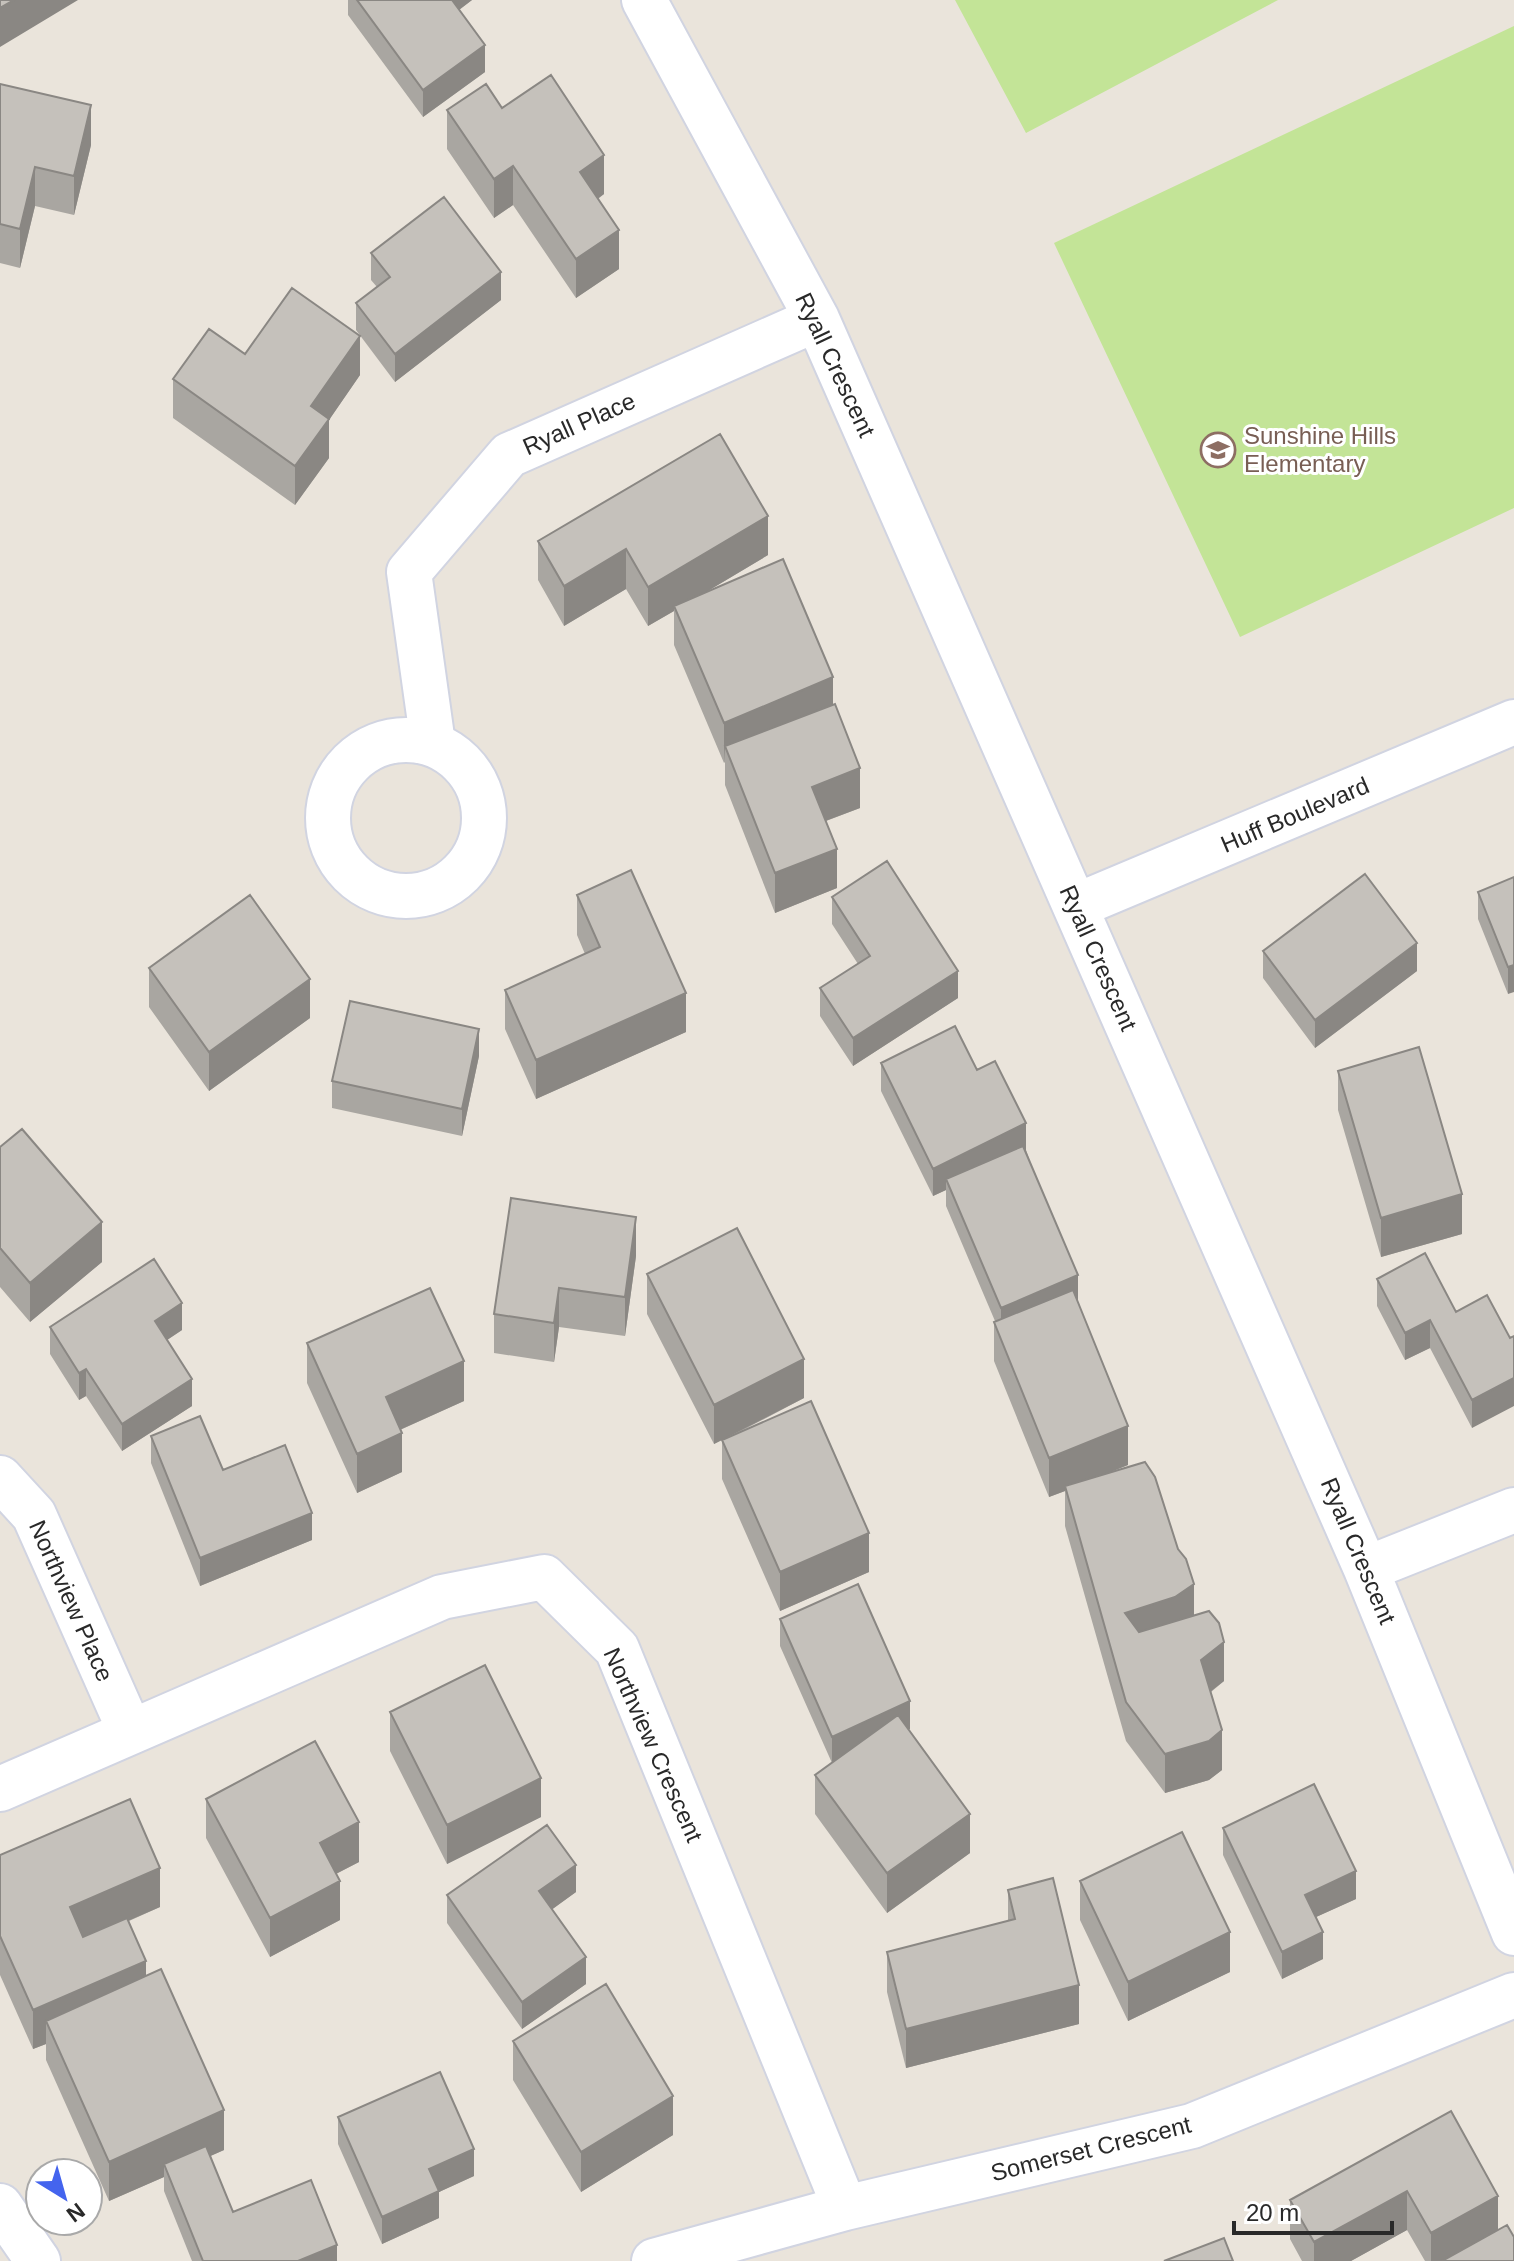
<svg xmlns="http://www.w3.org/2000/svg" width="1514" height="2261" font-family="Arial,sans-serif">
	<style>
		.pitch { fill: #c3e497 }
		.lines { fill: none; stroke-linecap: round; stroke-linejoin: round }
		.street-casing { stroke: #d1d4e1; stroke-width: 48 }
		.street { stroke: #fff; stroke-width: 44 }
		.wall { fill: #a9a6a1 }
		.shaded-wall { fill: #8a8783 }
		.building { fill: #c5c1bb; stroke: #8a8783; stroke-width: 2 }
		.labels { text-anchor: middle; stroke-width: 6; stroke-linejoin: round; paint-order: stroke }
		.street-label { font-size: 24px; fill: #292929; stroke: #fff }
		.education-label { font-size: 24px; fill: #785e54; stroke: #fff; text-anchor: start }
	</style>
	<rect width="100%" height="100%" fill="#eae4db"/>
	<path class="pitch" d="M955,0H1278L1026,133Z
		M1514,26V508L1240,637L1054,243Z"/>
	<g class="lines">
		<g class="street-casing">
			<path id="street" d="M644,0L817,319L1366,1569L1514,1933
				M328 818a78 78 0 1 1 156 0a78 78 0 1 1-156 0Z
				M433,744L409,572L509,455L817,319
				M1076,906L1514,722
				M0,1478L34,1515L130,1731
				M1366,1569L1514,1510
				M0,1789L442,1597L544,1577L617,1649L845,2208
				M0,2206L38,2261
				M654,2261L845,2208L1192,2126L1514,1995"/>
		</g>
		<use href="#street" class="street"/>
	</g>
	<path class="wall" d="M348,0H472L459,10L485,72L423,117L348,15Z
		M0,84L91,145L74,215L35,206L20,268L0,263Z
		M502,108L604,194L598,199L619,269L576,298L513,205L494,218L447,149V110Z
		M371,253L501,300L395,382L356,330V303L377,287L371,280Z
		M245,354L360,375L329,420V458L295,505L173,418V379Z
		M538,541L768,555L706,592L833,705L860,808L826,821L837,888L775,913L725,785V762L724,763L674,645V611L648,626L626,589L564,626L538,580Z
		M1514,877L1508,994L1478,919V892Z
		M577,895L686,1032L536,1099L505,1029V990L585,954L577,935Z
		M832,897L958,998L853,1066L820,1016V988L858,964L832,924Z
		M1263,951L1417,971L1315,1048L1263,978Z
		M149,968L310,1018L209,1091L149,1007Z
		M479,1056L462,1136L332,1108V1081Z
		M881,1063L977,1070L1026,1150L1078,1302L1128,1465L1110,1472L1194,1615L1224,1681L1211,1692L1222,1770L1209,1780L1165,1793L1126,1741L1065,1526V1491L1049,1497L994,1361V1322L995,1321L946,1206V1190L933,1196L881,1091Z
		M1338,1071L1462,1234L1381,1257L1338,1110Z
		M0,1147L102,1262L30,1322L0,1287Z
		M636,1256L625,1336L559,1327L554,1362L494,1353V1314Z
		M647,1274L804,1398L730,1437L869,1572L780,1611L722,1479V1440L714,1444L647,1314Z
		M1377,1279L1456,1312L1487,1295L1472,1428L1430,1348L1405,1360L1377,1306Z
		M50,1327L182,1330L167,1340L192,1406L122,1451L86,1396L79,1400L50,1354Z
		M307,1343L464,1401L400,1430L402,1472L357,1493L307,1383Z
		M151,1436L223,1470L312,1540L200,1586L151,1463Z
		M780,1619L910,1729H908L970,1853L887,1913L815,1814V1775L832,1763L780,1646Z
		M390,1712L541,1817L447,1864L390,1751Z
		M206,1799L359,1862L336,1874L340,1920L270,1957L206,1838Z
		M1223,1828L1356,1899L1316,1917L1323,1959L1282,1979L1223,1855Z
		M0,1855L160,1907L129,1921L146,1976L224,2150L210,2156L233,2212L337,2261H192L164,2191V2177L109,2201L46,2060V2044L33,2049L0,1975Z
		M1080,1881L1230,1972L1128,2021L1080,1920Z
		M1008,1890L1079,2024L906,2068L887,1992V1952L1008,1921Z
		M576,1892L552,1909L586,1984L522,2029L447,1923V1895Z
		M513,2041L673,2135L581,2192L513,2080Z
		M1451,2111L1498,2230L1514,2261H1425L1407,2230L1351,2261H1302L1290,2239V2200Z
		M338,2117L474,2176L439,2192V2218L382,2244L338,2144Z"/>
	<path class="shaded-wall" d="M14,0H78L0,47V8Z
		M447,0H472L447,19Z
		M485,45V72L423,117V90Z
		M91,105V145L74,215V176Z
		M604,155V194L580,211V172Z
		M513,166V205L494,218V179Z
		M35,167V206L20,268V229Z
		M619,230V269L576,298V259Z
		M501,272V300L395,382V354Z
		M360,336V375L329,420V458L295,505V466L311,406Z
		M768,516V555L676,610L674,606V611L648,626V587Z
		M626,549V589L564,626V586Z
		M833,677V716L725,746L724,763V723Z
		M860,768V808L812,826V787Z
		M837,849V888L775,913V873Z
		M1417,943V971L1315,1048V1020Z
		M1514,965V992L1508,994V967Z
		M958,971V998L853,1066V1038Z
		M310,979V1018L209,1091V1052Z
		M686,993V1032L536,1099V1060Z
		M479,1029V1056L462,1136V1109Z
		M1026,1123V1150L949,1188L946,1179V1190L933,1196V1169Z
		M1462,1194V1234L1381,1257V1218Z
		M636,1217V1256L625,1336V1297Z
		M102,1222V1262L30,1322V1283Z
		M1078,1275V1302L1001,1336V1308Z
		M559,1288V1327L554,1362V1323Z
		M182,1303V1330L155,1348V1321Z
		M1430,1320V1348L1405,1360V1333Z
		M804,1359V1398L714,1444V1405Z
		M464,1361V1401L386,1436V1397Z
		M86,1369V1396L79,1400V1373Z
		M1514,1378V1406L1472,1428V1400Z
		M192,1379V1406L122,1451V1424Z
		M1128,1426V1465L1066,1490L1065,1486V1491L1049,1497V1458Z
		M402,1433V1472L357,1493V1454Z
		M312,1513V1540L200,1586V1558Z
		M869,1533V1572L780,1611V1572Z
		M1194,1584V1623L1125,1652V1613Z
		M1224,1642V1681L1201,1699V1660Z
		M910,1701V1729L832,1764V1737Z
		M1222,1730V1770L1209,1780L1165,1793V1754Z
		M541,1778V1817L447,1864V1825Z
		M970,1814V1853L887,1913V1873Z
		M359,1822V1862L320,1882V1843Z
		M576,1865V1892L539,1919V1891Z
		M160,1868V1907L70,1946V1907Z
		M1356,1871V1899L1305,1922V1895Z
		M340,1881V1920L270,1957V1918Z
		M1230,1932V1972L1128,2021V1982Z
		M1323,1932V1959L1282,1979V1952Z
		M586,1957V1984L522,2029V2002Z
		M146,1961V2000L46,2021V2044L33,2049V2010Z
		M1079,1985V2024L906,2068V2029Z
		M673,2096V2135L581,2192V2152Z
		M224,2110V2150L168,2175L164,2164V2177L109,2201V2162Z
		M474,2149V2176L439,2192V2218L382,2244V2217L429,2169Z
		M1407,2191V2230L1351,2261H1314V2242Z
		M1498,2196V2235L1451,2261H1431V2233Z
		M337,2245V2261H298Z"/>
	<path class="building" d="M0,0H14L0,8Z
		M357,0H452L485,45L423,90Z
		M551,75L604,155L580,172L619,230L576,259L513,166L494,179L447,110L486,84L502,108Z
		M0,84L91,105L74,176L35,167L20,229L0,224Z
		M444,197L501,272L395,354L356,303L390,277L371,253Z
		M292,288L360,336L311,406L329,419L295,466L173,379L209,329L245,354Z
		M720,434L768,516L648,587L626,549L564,586L538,541Z
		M783,559L833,677L724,723L674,606Z
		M835,704L860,768L812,787L837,849L775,873L725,746Z
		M887,861L958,971L853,1038L820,988L870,956L832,897Z
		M631,870L686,993L536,1060L505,990L600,947L577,895Z
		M1365,874L1417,943L1315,1020L1263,951Z
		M1514,877V965L1508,967L1478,892Z
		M250,895L310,979L209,1052L149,968Z
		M350,1001L479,1029L462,1109L332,1081Z
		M955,1026L977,1070L995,1061L1026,1123L933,1169L881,1063Z
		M1419,1047L1462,1194L1381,1218L1338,1071Z
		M22,1129L102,1222L30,1283L0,1248V1147Z
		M1023,1146L1078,1275L1001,1308L946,1179Z
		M511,1198L636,1217L625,1297L559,1288L554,1323L494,1314Z
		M737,1228L804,1359L714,1405L647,1274Z
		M1425,1253L1456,1312L1487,1295L1510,1338L1514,1336V1378L1472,1400L1430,1320L1405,1333L1377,1279Z
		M154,1259L182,1303L155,1321L192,1379L122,1424L86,1369L79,1373L50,1327Z
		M430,1288L464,1361L386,1397L402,1433L357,1454L307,1343Z
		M1073,1290L1128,1426L1049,1458L994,1322Z
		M811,1401L869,1533L780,1572L722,1440Z
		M200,1416L223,1470L285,1445L312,1513L200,1558L151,1436Z
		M1145,1462L1155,1477L1178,1549L1186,1559L1194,1584L1175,1597L1125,1613L1139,1632L1209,1611L1219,1623L1224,1642L1201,1660L1222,1730L1209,1741L1165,1754L1126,1702L1065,1486Z
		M858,1584L910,1701L832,1737L780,1619Z
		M485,1665L541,1778L447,1825L390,1712Z
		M898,1715L970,1814L887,1873L815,1775Z
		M315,1741L359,1822L320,1843L340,1881L270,1918L206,1799Z
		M1314,1784L1356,1871L1305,1895L1323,1932L1282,1952L1223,1828Z
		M130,1799L160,1868L70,1907L83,1937L127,1918L146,1961L33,2010L0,1936V1855Z
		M547,1825L576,1865L539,1891L586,1957L522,2002L447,1895Z
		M1182,1832L1230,1932L1128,1982L1080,1881Z
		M1053,1878L1079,1985L906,2029L887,1952L1015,1919L1008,1890Z
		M161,1969L224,2110L109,2162L46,2021Z
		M606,1984L673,2096L581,2152L513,2041Z
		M440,2072L474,2149L429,2169L439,2191L382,2217L338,2117Z
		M1451,2111L1498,2196L1431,2233L1407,2191L1314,2242L1290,2200Z
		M206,2146L233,2212L311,2180L337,2245L298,2261H203L164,2164Z
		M1507,2225L1514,2237V2261H1442Z
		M1224,2238L1233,2261H1164Z"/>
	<defs>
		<g id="school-ring" transform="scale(1.8)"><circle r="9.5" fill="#fff" stroke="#8d6e63" stroke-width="1.5"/><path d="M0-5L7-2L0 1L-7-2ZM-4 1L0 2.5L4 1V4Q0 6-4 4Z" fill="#8d6e63"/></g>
	</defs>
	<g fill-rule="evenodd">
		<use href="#school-ring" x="1218" y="450"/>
	</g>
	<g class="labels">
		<g class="street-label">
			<text transform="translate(835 365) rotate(65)" y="8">Ryall Crescent</text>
			<text transform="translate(579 424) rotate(-24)" y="8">Ryall Place</text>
			<text transform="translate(1295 815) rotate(-23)" y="8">Huff Boulevard</text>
			<text transform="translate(1098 958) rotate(66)" y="8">Ryall Crescent</text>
			<text transform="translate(1358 1551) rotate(67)" y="8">Ryall Crescent</text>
			<text transform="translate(71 1601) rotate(66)" y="8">Northview Place</text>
			<text transform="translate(653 1745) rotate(66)" y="8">Northview Crescent</text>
			<text transform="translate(1091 2149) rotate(-14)" y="8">Somerset Crescent</text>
		</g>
		<g class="education-label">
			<text x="1244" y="444">Sunshine Hills<tspan x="1244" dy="28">Elementary</tspan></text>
		</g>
	</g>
	<g transform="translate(64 2197) rotate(143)"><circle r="38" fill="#ffffff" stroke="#a9a9a9" stroke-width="2"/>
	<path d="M0-6L14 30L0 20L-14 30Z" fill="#4464ee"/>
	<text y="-12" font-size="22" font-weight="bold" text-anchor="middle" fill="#292929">N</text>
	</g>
	<path d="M1234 2221v12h158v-12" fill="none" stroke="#292929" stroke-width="4"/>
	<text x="1246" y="2221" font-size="24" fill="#292929" stroke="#ffffff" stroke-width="6" paint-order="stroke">20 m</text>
</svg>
